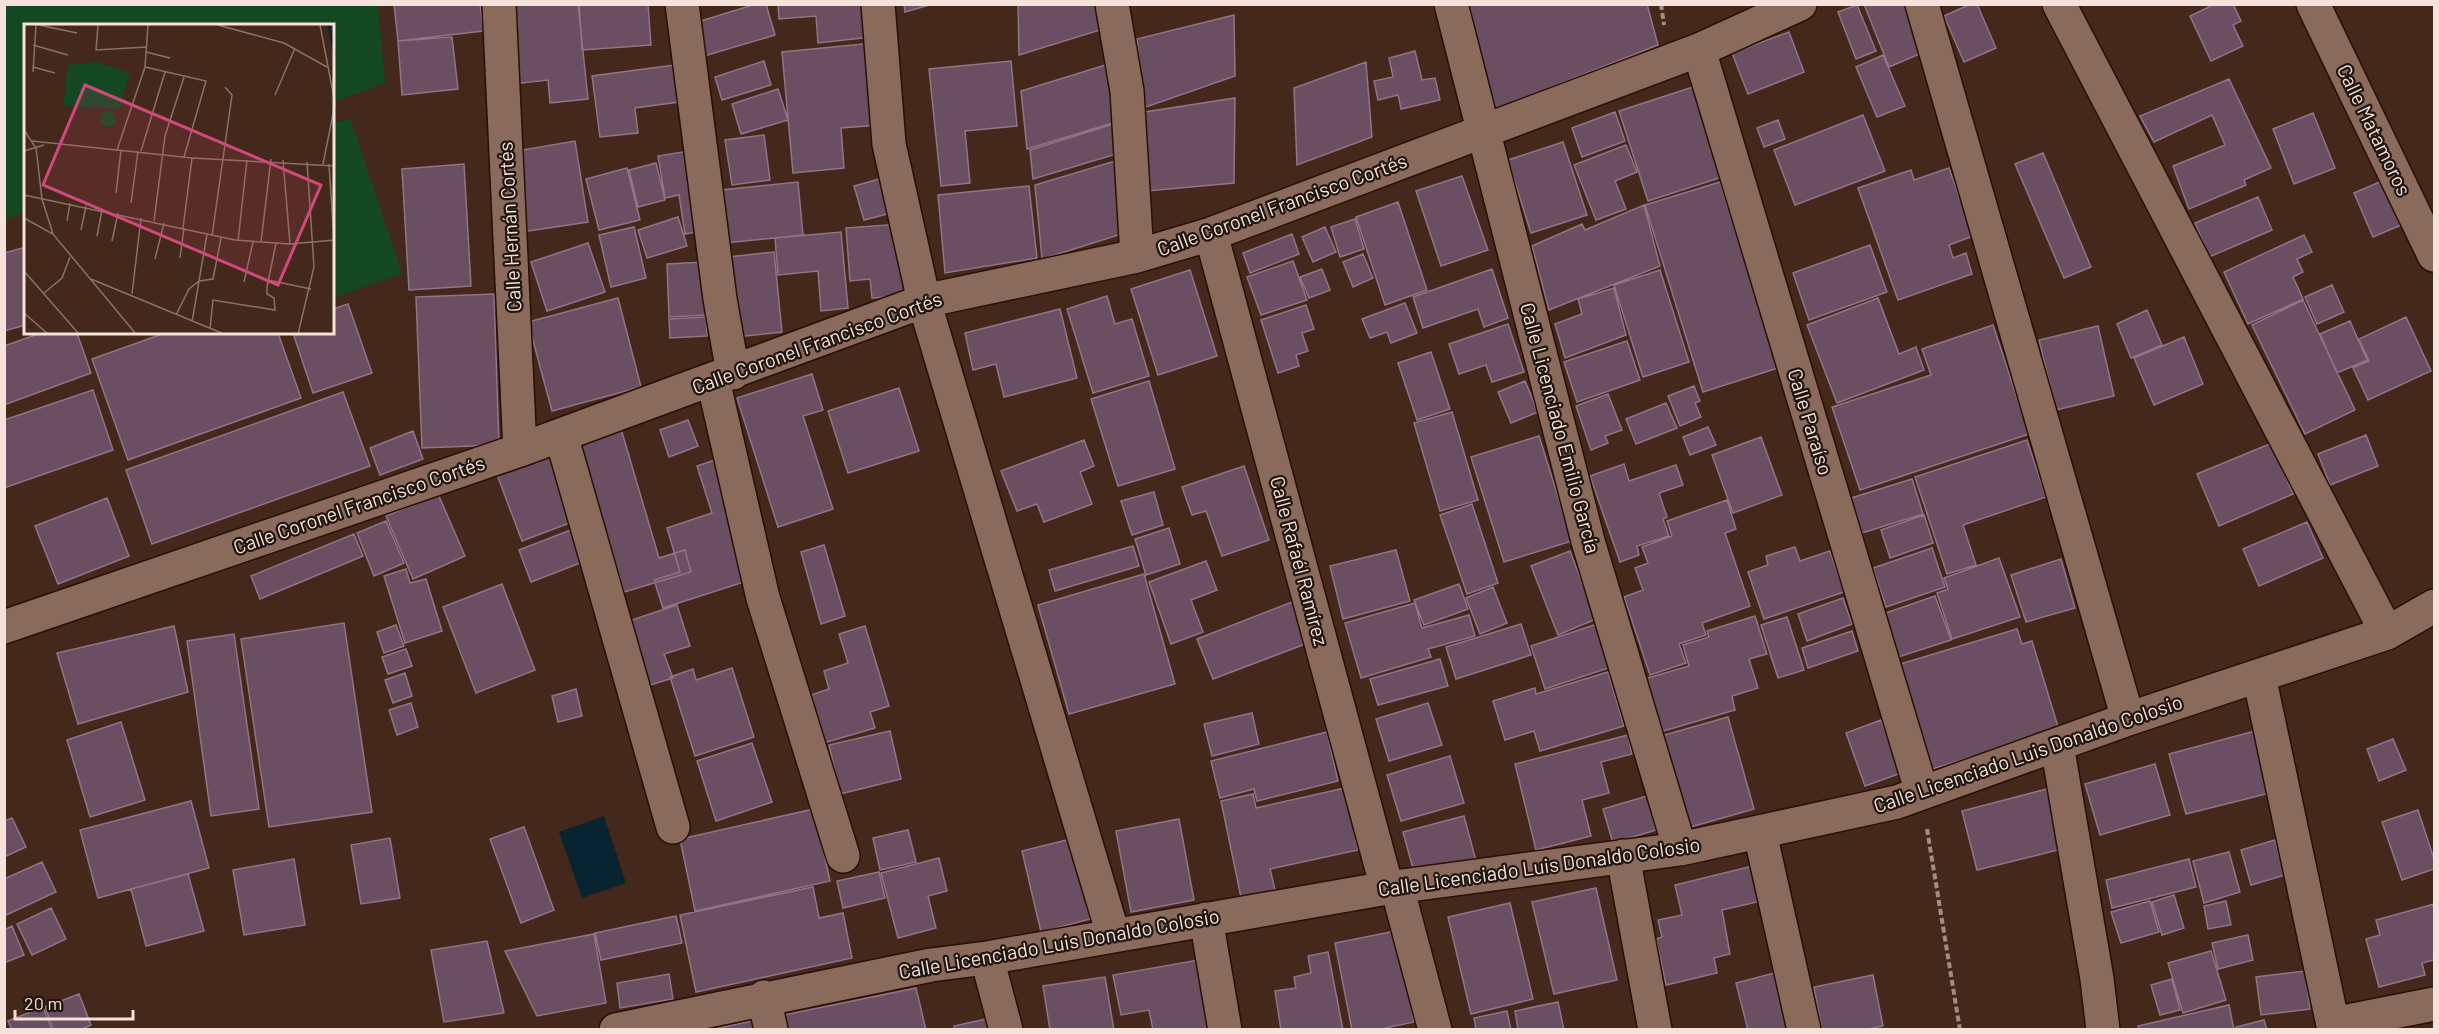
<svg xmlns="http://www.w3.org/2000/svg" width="2439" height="1034" font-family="Barlow,sans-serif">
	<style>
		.green { fill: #134822 }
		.water { fill: #072430 }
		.building { fill: #6a4e61; stroke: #917488; stroke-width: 1.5 }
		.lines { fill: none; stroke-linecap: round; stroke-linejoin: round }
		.minor-casing { stroke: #291004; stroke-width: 36 }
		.path { stroke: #a38c82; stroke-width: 4; stroke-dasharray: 6 3; stroke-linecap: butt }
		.minor { stroke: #8a6b5b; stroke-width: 33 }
		.labels { text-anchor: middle; stroke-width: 4.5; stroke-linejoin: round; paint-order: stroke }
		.street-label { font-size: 20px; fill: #f5e2da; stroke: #21150f }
		.inset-river { fill: none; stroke: #072430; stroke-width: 3 }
		.inset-road { fill: none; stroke: #8a7267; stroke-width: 1.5 }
		.view { fill: #cf4a7b; fill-opacity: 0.15; stroke: #cf4a7b; stroke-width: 3 }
		.inset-edge { fill: none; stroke: #f5e2da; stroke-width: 3 }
	</style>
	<rect width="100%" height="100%" fill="#43281b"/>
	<path class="green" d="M5,4L378,5L385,83L333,102V26H26L25,212L5,220Z
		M350,118L402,274L333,298V124Z"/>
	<path class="water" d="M604,816L626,883L582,898L559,832Z"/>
	<path class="building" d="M394,4H480L483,31L398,41Z
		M504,4H578L588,99L550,103L548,80L513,84Z
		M579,4H648L651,45L582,50Z
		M756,4H766L775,35L704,56L694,23Z
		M778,4H868L871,37L818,43L816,16L779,19Z
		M904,4H933L905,12Z
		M1018,4H1097L1100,30L1019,55Z
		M1469,4H1647L1658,45L1493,110Z
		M1864,4H1904L1924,52L1889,67Z
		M1971,4H1977L1996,48L1964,62L1944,16Z
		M2215,4H2233L2241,21L2233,25L2243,46L2211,61L2190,16Z
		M1857,5L1876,51L1856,59L1838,12Z
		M1234,15L1235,76L1143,108L1137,39Z
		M1789,32L1804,72L1748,94L1732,53Z
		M452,37L458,89L402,95L398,41Z
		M873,43L880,125L841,128L844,168L793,173L782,52Z
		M1415,51L1422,80L1435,78L1440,100L1401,109L1398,95L1378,100L1374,81L1393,77L1389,58Z
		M1883,55L1905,106L1877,117L1856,67Z
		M764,61L771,85L722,100L715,77Z
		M1011,61L1017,126L965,131L970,183L941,186L929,69Z
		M1366,62L1372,137L1297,165L1294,88Z
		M1112,63L1119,121L1027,149L1021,91Z
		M674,65L679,102L635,108L638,133L600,137L592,76Z
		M2229,79L2271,168L2244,180L2246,185L2189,209L2173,166L2225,145L2212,115L2154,142L2140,116Z
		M1693,87L1722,177L1648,201L1619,111Z
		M778,89L788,120L741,134L732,104Z
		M1235,98L1234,183L1147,191L1145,112Z
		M1615,112L1625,141L1582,157L1572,128Z
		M2313,113L2335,168L2294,184L2273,129Z
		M1863,115L1885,171L1795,205L1774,150Z
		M1778,120L1785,139L1764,147L1757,128Z
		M1120,122L1123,152L1033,179L1030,150Z
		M764,135L770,180L732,185L725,140Z
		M575,141L588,222L522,232L510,152Z
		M1563,142L1587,215L1531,233L1508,160Z
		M1626,145L1637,172L1615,181L1626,209L1596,220L1574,165Z
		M688,151L701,231L685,234L679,195L665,198L658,156Z
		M2043,153L2091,267L2064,278L2015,164Z
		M1122,159L1128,232L1042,259L1035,185Z
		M656,163L665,200L638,207L629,170Z
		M464,164L471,286L409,290L402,169Z
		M627,168L640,220L599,230L586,179Z
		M1949,168L1973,236L1949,245L1953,258L1966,253L1972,274L1898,300L1858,188L1911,170L1914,180Z
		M890,176L899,211L864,220L854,186Z
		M1462,176L1488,250L1441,266L1416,191Z
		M2382,181L2401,225L2373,237L2354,193Z
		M798,182L803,235L726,243L721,190Z
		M1720,182L1778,368L1703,392L1645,205Z
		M1029,186L1037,258L945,273L938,195Z
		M2258,197L2272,230L2209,257L2195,223Z
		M1398,202L1427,290L1385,305L1356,217Z
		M1644,205L1660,266L1549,310L1532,246L1582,224L1585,230Z
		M678,217L687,246L647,258L638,230Z
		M1355,219L1364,249L1340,257L1331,227Z
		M902,224L908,296L872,298L870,279L850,281L846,228Z
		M634,227L646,278L611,287L599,235Z
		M1325,227L1336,252L1313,262L1302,237Z
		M841,232L848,308L821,311L818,271L778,275L775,238Z
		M1292,234L1299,254L1250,273L1243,253Z
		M2304,235L2312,252L2297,259L2303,272L2293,277L2303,299L2248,324L2224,272Z
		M588,243L605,292L547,311L531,262Z
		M1870,245L1887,292L1809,320L1793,273Z
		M26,247V325L4,331V253Z
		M774,252L782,332L728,338L719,258Z
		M1363,254L1373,278L1353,287L1343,262Z
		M1293,261L1307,300L1261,315L1247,277Z
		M704,262L706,315L669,317L667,264Z
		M1322,269L1330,290L1309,298L1300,277Z
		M1492,269L1508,318L1484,327L1478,309L1423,328L1413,297Z
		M1190,270L1217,356L1158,375L1131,289Z
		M1660,270L1689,362L1643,377L1614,285Z
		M2332,285L2344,312L2317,324L2305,297Z
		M1614,288L1626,335L1565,358L1555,324L1582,314L1578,299Z
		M494,294L499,445L422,448L416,297Z
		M1107,296L1115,324L1132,319L1149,376L1093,393L1067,309Z
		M618,298L641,387L552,411L528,322Z
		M1878,298L1899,354L1916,347L1924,370L1837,403L1807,325Z
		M2303,300L2355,410L2305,434L2252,325Z
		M1405,303L1417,333L1391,343L1387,332L1370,338L1362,319Z
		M348,304L372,373L313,393L293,333H333V309Z
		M1306,305L1314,329L1302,333L1308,351L1296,355L1299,366L1278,373L1261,320Z
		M1060,309L1077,378L1004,397L996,364L973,370L965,333Z
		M2147,310L2162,345L2131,358L2117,324Z
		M706,317L707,336L670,338L669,319Z
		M2406,317L2431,371L2368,400L2353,368L2369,361L2359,339Z
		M2350,321L2367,360L2337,373L2320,334Z
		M1508,324L1524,372L1492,382L1486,365L1459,374L1449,344Z
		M1993,325L2029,434L1860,490L1832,407L1931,375L1922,349Z
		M2098,326L2114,396L2056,410L2039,340Z
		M41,333H77L91,373L4,405V346Z
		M165,333H278L301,398L128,460L92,359Z
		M2184,337L2203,384L2154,405L2134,358Z
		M1627,341L1640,380L1577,402L1564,362Z
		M1431,352L1450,409L1417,420L1398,363Z
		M812,374L823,410L803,416L833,509L778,527L737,398Z
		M1149,381L1175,469L1118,486L1091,399Z
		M1525,381L1538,412L1511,423L1498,392Z
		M1694,386L1700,401L1695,403L1701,417L1680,426L1668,396Z
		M899,388L919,451L848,473L828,411Z
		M93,390L113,450L4,488V420Z
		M343,392L370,466L152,544L126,470Z
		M1608,394L1622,430L1605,436L1608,443L1591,450L1576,406Z
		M1666,403L1677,428L1636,444L1626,419Z
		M1452,412L1478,500L1440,511L1414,423Z
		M688,420L698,446L669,457L660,430Z
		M619,422L659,558L685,550L691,572L624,592L578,435Z
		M1708,427L1716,445L1690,455L1683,437Z
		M413,431L423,459L380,475L370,448Z
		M2366,435L2378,466L2330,485L2318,454Z
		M1539,436L1572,541L1504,562L1471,457Z
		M1761,437L1782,495L1733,513L1712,455Z
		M1084,440L1094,466L1080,472L1092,504L1044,522L1037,504L1017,511L1001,471Z
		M2027,440L2046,497L1963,525L1976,565L1947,574L1915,477Z
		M2272,443L2293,494L2219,526L2197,474Z
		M555,450L580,519L522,541L496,472Z
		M715,460L753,579L663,608L654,580L680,572L667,528L712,513L697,466Z
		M1624,464L1629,481L1676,465L1683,485L1659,493L1667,517L1663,519L1669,536L1637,546L1639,555L1620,562L1590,476Z
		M1244,466L1269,540L1222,556L1206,511L1192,515L1182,487Z
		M1912,479L1923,514L1862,533L1851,498Z
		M1154,492L1163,525L1132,535L1121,501Z
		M438,494L465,556L413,579L386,516Z
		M107,498L129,556L58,584L35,526Z
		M1727,500L1736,529L1725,533L1750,606L1702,623L1706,635L1679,644L1686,663L1650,675L1624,597L1643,590L1635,568L1648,563L1642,547L1672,536L1667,521Z
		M1472,504L1498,583L1467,594L1440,515Z
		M1924,515L1933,543L1890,558L1881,530Z
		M386,521L404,563L374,576L357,533Z
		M2307,522L2323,558L2259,586L2243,549Z
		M576,528L588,560L531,582L519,550Z
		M1169,528L1180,564L1146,575L1135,539Z
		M354,534L363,556L260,599L251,576Z
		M824,545L845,616L821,624L801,552Z
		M1133,546L1139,566L1055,591L1049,570Z
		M1795,547L1800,561L1830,551L1844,592L1764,619L1748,572L1768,565L1766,556Z
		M1932,548L1945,587L1886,607L1873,568Z
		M1396,550L1410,601L1343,619L1330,566Z
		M1570,551L1596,619L1558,635L1531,566Z
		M1999,558L2020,617L1952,639L1937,593L1948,589L1944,578Z
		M2061,559L2075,608L2026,622L2011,575Z
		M1206,561L1217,590L1191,600L1203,632L1171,644L1149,582Z
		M406,569L410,583L426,579L442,631L405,643L384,576Z
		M1144,574L1175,684L1069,714L1038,605Z
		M502,584L535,670L476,693L443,607Z
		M1459,584L1468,609L1424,625L1414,600Z
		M1493,587L1507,623L1480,634L1466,598Z
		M1935,596L1951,640L1898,657L1883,614Z
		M1843,598L1852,624L1807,641L1798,614Z
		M1292,602L1308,643L1213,679L1197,639Z
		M1415,603L1422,628L1469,615L1475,636L1428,649L1431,657L1361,678L1345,623Z
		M677,605L690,646L664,654L673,678L647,686L626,622Z
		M1755,616L1767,654L1749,659L1758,688L1732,696L1735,710L1660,732L1644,679L1689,666L1683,645L1709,637L1707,631Z
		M1787,617L1804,670L1778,678L1761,625Z
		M344,623L372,812L269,827L241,639Z
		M1521,624L1531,655L1456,679L1446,647Z
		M1597,624L1611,667L1545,689L1531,646Z
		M396,625L404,646L384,653L377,632Z
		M174,626L188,692L78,724L57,653Z
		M865,626L889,706L870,712L875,728L820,744L805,697L829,689L824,671L848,663L839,634Z
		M2017,629L2022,644L2032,641L2059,730L1929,770L1897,665Z
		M1852,631L1858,651L1808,668L1802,648Z
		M234,634L259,809L211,816L187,641Z
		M406,649L412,666L388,674L382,657Z
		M1440,659L1448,686L1378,705L1370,679Z
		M732,668L754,737L695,756L670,677L693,669L696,680Z
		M1608,672L1624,726L1540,751L1534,731L1505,740L1493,701L1535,688L1536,694Z
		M405,673L412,696L393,703L385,680Z
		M576,689L582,716L558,722L552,696Z
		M411,703L418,727L397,735L389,710Z
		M1428,703L1442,745L1389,761L1376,719Z
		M1252,713L1259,744L1212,756L1204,724Z
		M1728,717L1754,809L1687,828L1661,736Z
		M1881,720L1901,773L1865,786L1846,733Z
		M121,722L145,800L90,817L67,740Z
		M890,731L901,779L840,794L829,745Z
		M2255,731L2274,792L2186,814L2169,754Z
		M1327,732L1338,781L1257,801L1254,789L1220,798L1211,761Z
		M1628,735L1632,754L1601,762L1609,793L1582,800L1591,836L1536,850L1515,764Z
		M2393,739L2406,770L2379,781L2367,749Z
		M752,743L772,802L716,821L697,761Z
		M1450,756L1464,803L1401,821L1387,775Z
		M2155,764L2170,815L2100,835L2085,784Z
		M1345,788L1358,850L1270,869L1276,894L1242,902L1221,801L1253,794L1256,808Z
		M2047,789L2062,849L1977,870L1962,811Z
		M1647,796L1656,830L1613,843L1603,809Z
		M191,801L209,868L98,898L80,830Z
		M814,809L830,881L695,911L680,839Z
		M2418,810L2434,859V869L2402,880L2382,822Z
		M1464,816L1476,861L1415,876L1403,832Z
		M12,818L26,847L4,857V821Z
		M1179,819L1194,900L1131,912L1116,831Z
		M524,827L554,910L521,923L490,839Z
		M908,830L916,862L880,870L873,838Z
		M390,838L400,898L361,904L351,845Z
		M1071,839L1090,919L1041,932L1022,851Z
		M2275,840L2285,875L2251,885L2241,850Z
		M2229,852L2240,892L2204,903L2193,861Z
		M939,858L947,891L928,896L936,928L898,938L881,873Z
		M294,859L305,925L244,935L233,870Z
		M2189,859L2196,887L2112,908L2106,880Z
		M42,862L56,892L4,916V879Z
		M1761,864L1770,899L1722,910L1730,954L1714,958L1717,973L1666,985L1656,939L1662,937L1658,920L1682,915L1675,885Z
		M879,872L885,898L843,908L837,881Z
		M188,874L204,931L146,946L131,889Z
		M813,887L819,918L843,913L852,958L696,992L680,915Z
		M1596,888L1617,980L1554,994L1532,902Z
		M2174,895L2184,928L2162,935L2152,902Z
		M2150,901L2159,932L2121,943L2111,912Z
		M2226,901L2231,925L2208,929L2204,906Z
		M1510,903L1533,999L1471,1014L1448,917Z
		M2434,904V960L2422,963L2425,975L2379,987L2366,939L2380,935L2376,920Z
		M51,908L66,939L32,955L17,924Z
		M676,916L682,943L601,960L595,933Z
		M12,926L24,955L4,963V930Z
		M1396,931L1414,1022L1376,1030H1352L1335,943Z
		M594,934L606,1003L537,1016L505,951Z
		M2248,935L2253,960L2218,969L2212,943Z
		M487,941L504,1013L444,1022L431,950Z
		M2211,951L2226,1000L2183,1013L2168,963Z
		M1328,952L1343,1030H1281L1275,991L1296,988L1294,977L1311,973L1308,956Z
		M1204,959L1216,1030H1153L1149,1010L1121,1015L1113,975Z
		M1786,970L1802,1030H1748L1736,983Z
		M2305,971L2310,1009L2261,1015L2256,977Z
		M669,974L673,999L620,1008L617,983Z
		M1873,975L1883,1026L1863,1030H1822L1814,987Z
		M1105,977L1114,1030H1050L1043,986Z
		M2172,979L2180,1010L2160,1015L2151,985Z
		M916,988L926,1030H788L784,1015Z
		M79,994L91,1025L80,1030H54L45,1007Z
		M1558,1002L1564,1030H1518L1515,1011Z
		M2229,1005L2234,1030H2139L2138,1026Z
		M43,1007L52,1030H12L8,1021Z
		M1507,1011L1511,1030H1476L1474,1018Z
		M995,1017L998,1030H954V1026Z
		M765,1018L767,1030H710Z
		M2264,1020L2267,1030H2236V1027Z"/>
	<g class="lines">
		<g class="minor-casing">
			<path id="minor" d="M499,4L520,450
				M682,4L720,299L733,373
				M878,4L889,144L924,301L1113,934
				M1112,4L1127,91L1137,256
				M1451,4L1588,541L1680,849
				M1922,4L2128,719
				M2059,4L2387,633
				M2313,4L2434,255
				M1699,50L1922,793
				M1211,234L1387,888
				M713,380L763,598L843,856
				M561,435L673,827
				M4,627L520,450L924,301L1137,256L1211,234L1699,50L1800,4
				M2259,676L2334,1030
				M2057,745L2097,979L2103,1030
				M1760,833L1804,1030
				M1623,856L1655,1030
				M1397,887L1435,1030
				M1206,919L1225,1030
				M987,958L1006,1030
				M764,997L771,1030
				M2333,1024L2434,1004
				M616,1030L931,965L987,958L1387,888L1680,849L1897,802L2128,719L2387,633L2434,606"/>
		</g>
		<path class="path" d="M1661,4L1664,25
			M1927,829L1960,1030"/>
		<use href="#minor" class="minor"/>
	</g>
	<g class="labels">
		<g class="street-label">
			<text transform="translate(2374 130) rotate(64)" y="7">Calle Matamoros</text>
			<text transform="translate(1282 205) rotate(-20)" y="7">Calle Coronel Francisco Cortés</text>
			<text transform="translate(510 227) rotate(-93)" y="7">Calle Hernán Cortés</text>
			<text transform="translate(817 343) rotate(-20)" y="7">Calle Coronel Francisco Cortés</text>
			<text transform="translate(1810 422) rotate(73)" y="7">Calle Paraíso</text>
			<text transform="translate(1560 428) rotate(75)" y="7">Calle Licenciado Emilio García</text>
			<text transform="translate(359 505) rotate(-19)" y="7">Calle Coronel Francisco Cortés</text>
			<text transform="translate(1299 561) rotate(75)" y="7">Calle Rafaél Ramírez</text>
			<text transform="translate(2028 754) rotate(-19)" y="7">Calle Licenciado Luis Donaldo Colosio</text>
			<text transform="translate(1539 867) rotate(-8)" y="7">Calle Licenciado Luis Donaldo Colosio</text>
			<text transform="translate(1059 944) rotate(-10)" y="7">Calle Licenciado Luis Donaldo Colosio</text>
		</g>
	</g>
	<g transform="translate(24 24)">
		<rect width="310" height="310" fill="#43281b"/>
		<path d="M73,38L106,49L95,85L39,82L44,41ZM76 95a8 8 0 1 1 16 0a8 8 0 1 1-16 0Z" fill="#134822"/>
		<path class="inset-river" d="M305,1L311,32"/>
		<path class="inset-road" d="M15,1L53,9M74,1L72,26L123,23M194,1L260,19L303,43M296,1L311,79M9,21L44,31M122,28L146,34M9,43L31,49M121,43L182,57L160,133M9,48L12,1M251,71L271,24M0,106L12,124L18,175L29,210M8,117L168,134L311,142M93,126L121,43L124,1M0,127L20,121M117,127L141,48M259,136L266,220M299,140L311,80M305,140L310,216M92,169L97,126M0,171L211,216L266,220L311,216M107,179L114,127M0,194L29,210L112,310M43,197L46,179M130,197L141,112L160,53M159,204L168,134M57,206L62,182M73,212L78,186M188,212L208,71L201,63M88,217L94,189M214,217L223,136M237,218L247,135M156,234L160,204M131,235L140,199M0,247L55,310M67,255L200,310M244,256L287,265M220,258L229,218M20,269L38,254L46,233M108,270L117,194M0,289L24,310M152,291L165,265L175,257L189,255L197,214M168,298L183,210M186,305L189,276L251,286L250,274L243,270V263L252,219M274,310L290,243L283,138"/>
		<path class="view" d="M61,61L297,161L254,261L19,161Z"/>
		<rect width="310" height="310" class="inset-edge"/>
	</g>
	<rect width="2439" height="1034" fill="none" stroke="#f5e2da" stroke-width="12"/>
	<path d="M15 1010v9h118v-9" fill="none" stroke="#f5e2da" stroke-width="3"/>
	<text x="24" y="1010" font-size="18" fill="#f5e2da" stroke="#21150f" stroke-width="4.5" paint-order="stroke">20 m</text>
</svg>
